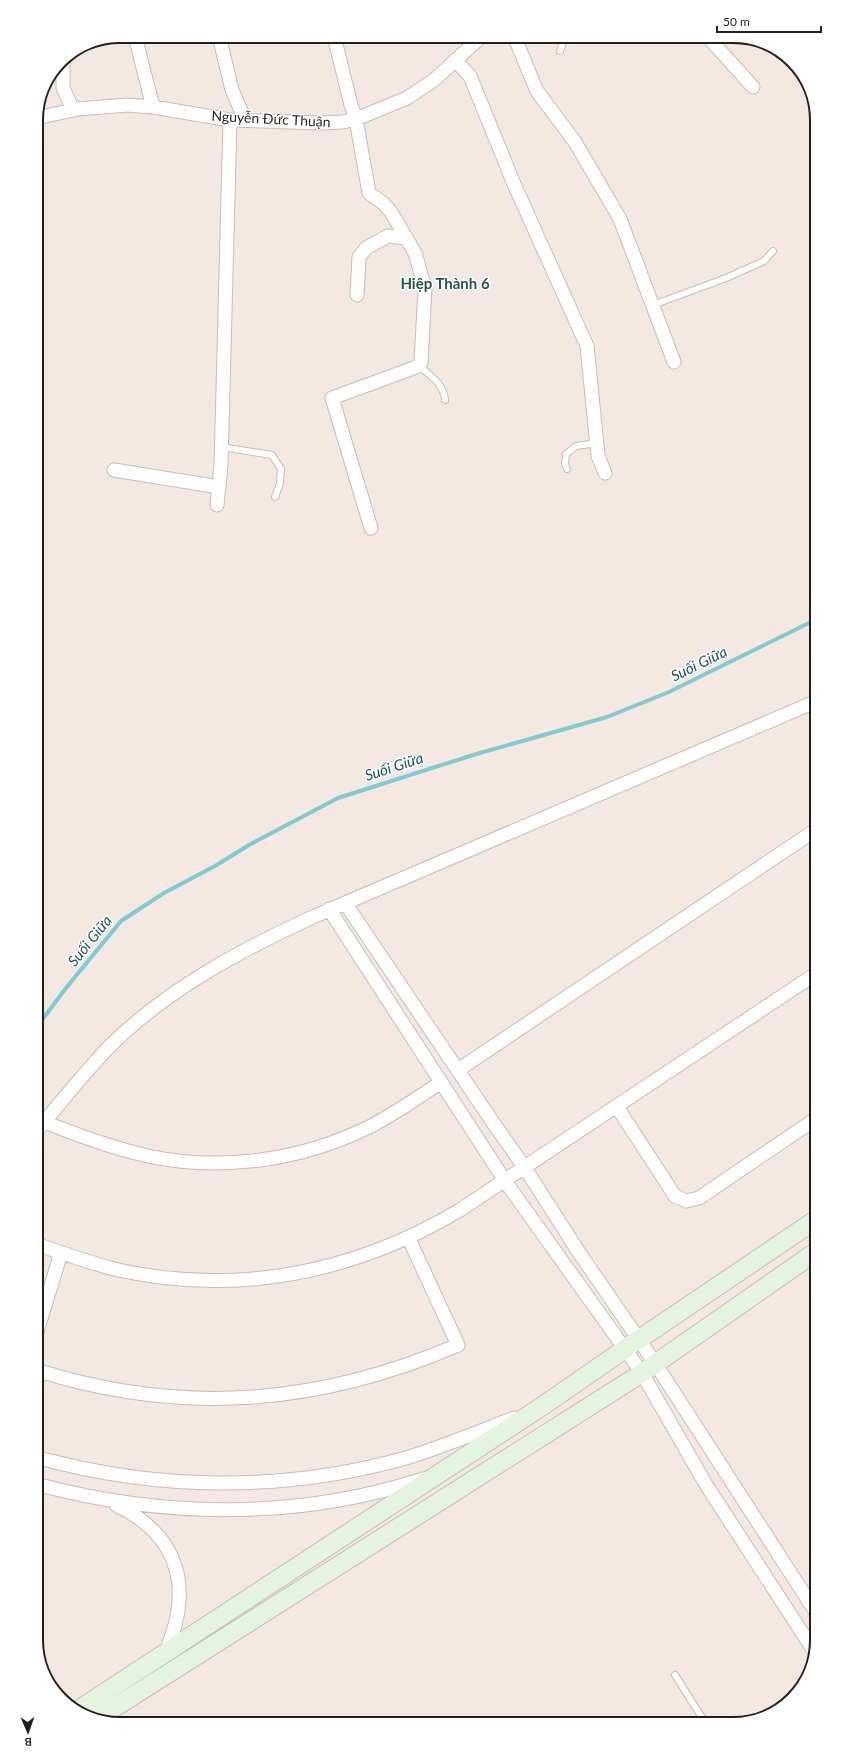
<svg xmlns="http://www.w3.org/2000/svg" width="853" height="1760" font-family="Lato,sans-serif">
	<style>
		.lines { fill: none; stroke-linecap: round; stroke-linejoin: round }
		.stream { stroke: #81cacf; stroke-width: 4 }
		.lane-casing { stroke: #c7bdb7; stroke-width: 8 }
		.street-casing { stroke: #c7bdb7; stroke-width: 15 }
		.secondary-casing { stroke: #c7bdb7; stroke-width: 20 }
		.lane { stroke: #fff; stroke-width: 6 }
		.street { stroke: #fff; stroke-width: 13 }
		.secondary { stroke: #e5f4de; stroke-width: 18 }
		.labels { text-anchor: middle; stroke-width: 3; stroke-linejoin: round; paint-order: stroke }
		.street-label { font-size: 14px; fill: #231f1d; stroke: #fff }
		.neighbourhood-label { font-size: 15px; font-weight: bold; fill: #22584c; stroke: #fff }
		.water-label { font-size: 15px; font-style: italic; fill: #155559; stroke: #fff }
		.rim { fill: none; stroke: #231f1d; stroke-width: 2 }
	</style>
	<rect width="100%" height="100%" fill="#f3e8e2"/>
	<g class="lines">
		<path class="stream" d="M36,1028L66,988L121,921L164,893L215,866L249,845L338,798L473,755L607,717L669,692L817,619"/>
		<g class="lane-casing">
			<path id="lane" d="M560,51L565,36
				M653,305L726,278L764,261L773,251
				M419,366C430,375 444,384 445,400
				M222,447L272,455L281,469L280,483L275,497
				M567,469L565,464L566,454L576,446L597,443
				M675,1675L706,1724"/>
		</g>
		<g class="street-casing">
			<path id="street" d="M135,36L153,107
				M219,36L232,90L245,120
				M334,36L351,105L356,119L369,193L383,203L391,212L415,253L425,288L421,363L419,366L332,398L371,528
				M514,36L537,91L575,142L620,219L674,362
				M707,36L753,87
				M63,59V88L73,110
				M455,60L470,76L514,184L587,346L598,456L605,473
				M36,118L78,109L127,105L153,107L230,120L320,123L343,122L356,119L407,98L434,80L482,36
				M357,295L359,257L366,248L388,236L406,238
				M114,470L219,487
				M217,505L221,466L230,120
				M345,903L494,1124L525,1168L578,1251L655,1363L817,1614
				M329,909L505,1181L642,1373L705,1483L814,1651
				M458,1070L817,829
				M617,1107L675,1196L686,1201L699,1198L817,1118
				M44,1122C78,1135 112,1148 148,1156C222,1172 302,1160 369,1127C394,1114 418,1098 441,1082
				M36,1132C60,1103 83,1074 109,1047C167,989 241,950 315,916L817,701
				M36,1244C62,1253 88,1262 114,1269C236,1297 354,1273 460,1210L817,973
				M36,1335L61,1253
				M36,1370C182,1416 318,1405 458,1345L409,1239
				M36,1457C158,1491 284,1492 406,1458C443,1447 478,1432 514,1418
				M36,1484C162,1518 298,1520 423,1479
				M116,1505C181,1536 193,1590 165,1653"/>
		</g>
		<g class="secondary-casing">
			<path id="secondary" d="M78,1710L541,1407L638,1340L817,1219
				M98,1718L642,1373L817,1251"/>
		</g>
		<use href="#lane" class="lane"/>
		<use href="#street" class="street"/>
		<use href="#secondary" class="secondary"/>
	</g>
	<g class="labels">
		<g class="street-label">
			<text transform="translate(271 119) rotate(3)" y="5">Nguyễn Đức Thuận</text>
		</g>
		<g class="neighbourhood-label">
			<text x="445" y="289">Hiệp Thành 6</text>
		</g>
		<g class="water-label">
			<text transform="translate(699 664) rotate(-26)" y="5">Suối Giữa</text>
			<text transform="translate(394 767) rotate(-18)" y="5">Suối Giữa</text>
			<text transform="translate(90 941) rotate(-51)" y="5">Suối Giữa</text>
		</g>
	</g>
	<path d="M0 0H853V1760H0ZM120 43H733A77 77 0 0 1 810 120V1640A77 77 0 0 1 733 1717H120A77 77 0 0 1 43 1640V120A77 77 0 0 1 120 43Z" fill="#fff" fill-rule="evenodd"/>
	<path class="rim" d="M120 43H733A77 77 0 0 1 810 120V1640A77 77 0 0 1 733 1717H120A77 77 0 0 1 43 1640V120A77 77 0 0 1 120 43Z"/>
	<g transform="translate(28 1732) rotate(178)" stroke="#ffffff" stroke-width="3" paint-order="stroke">
	<path d="M0-3L7 15L0 10L-7 15Z" fill="#231f1d"/>
	<text y="-6" font-size="11" font-weight="bold" text-anchor="middle" fill="#231f1d">B</text>
	</g>
	<path d="M717 26v6h104v-6" fill="none" stroke="#231f1d" stroke-width="2"/>
	<text x="723" y="26" font-size="12" fill="#231f1d" stroke="#ffffff" stroke-width="3" paint-order="stroke">50 m</text>
</svg>
